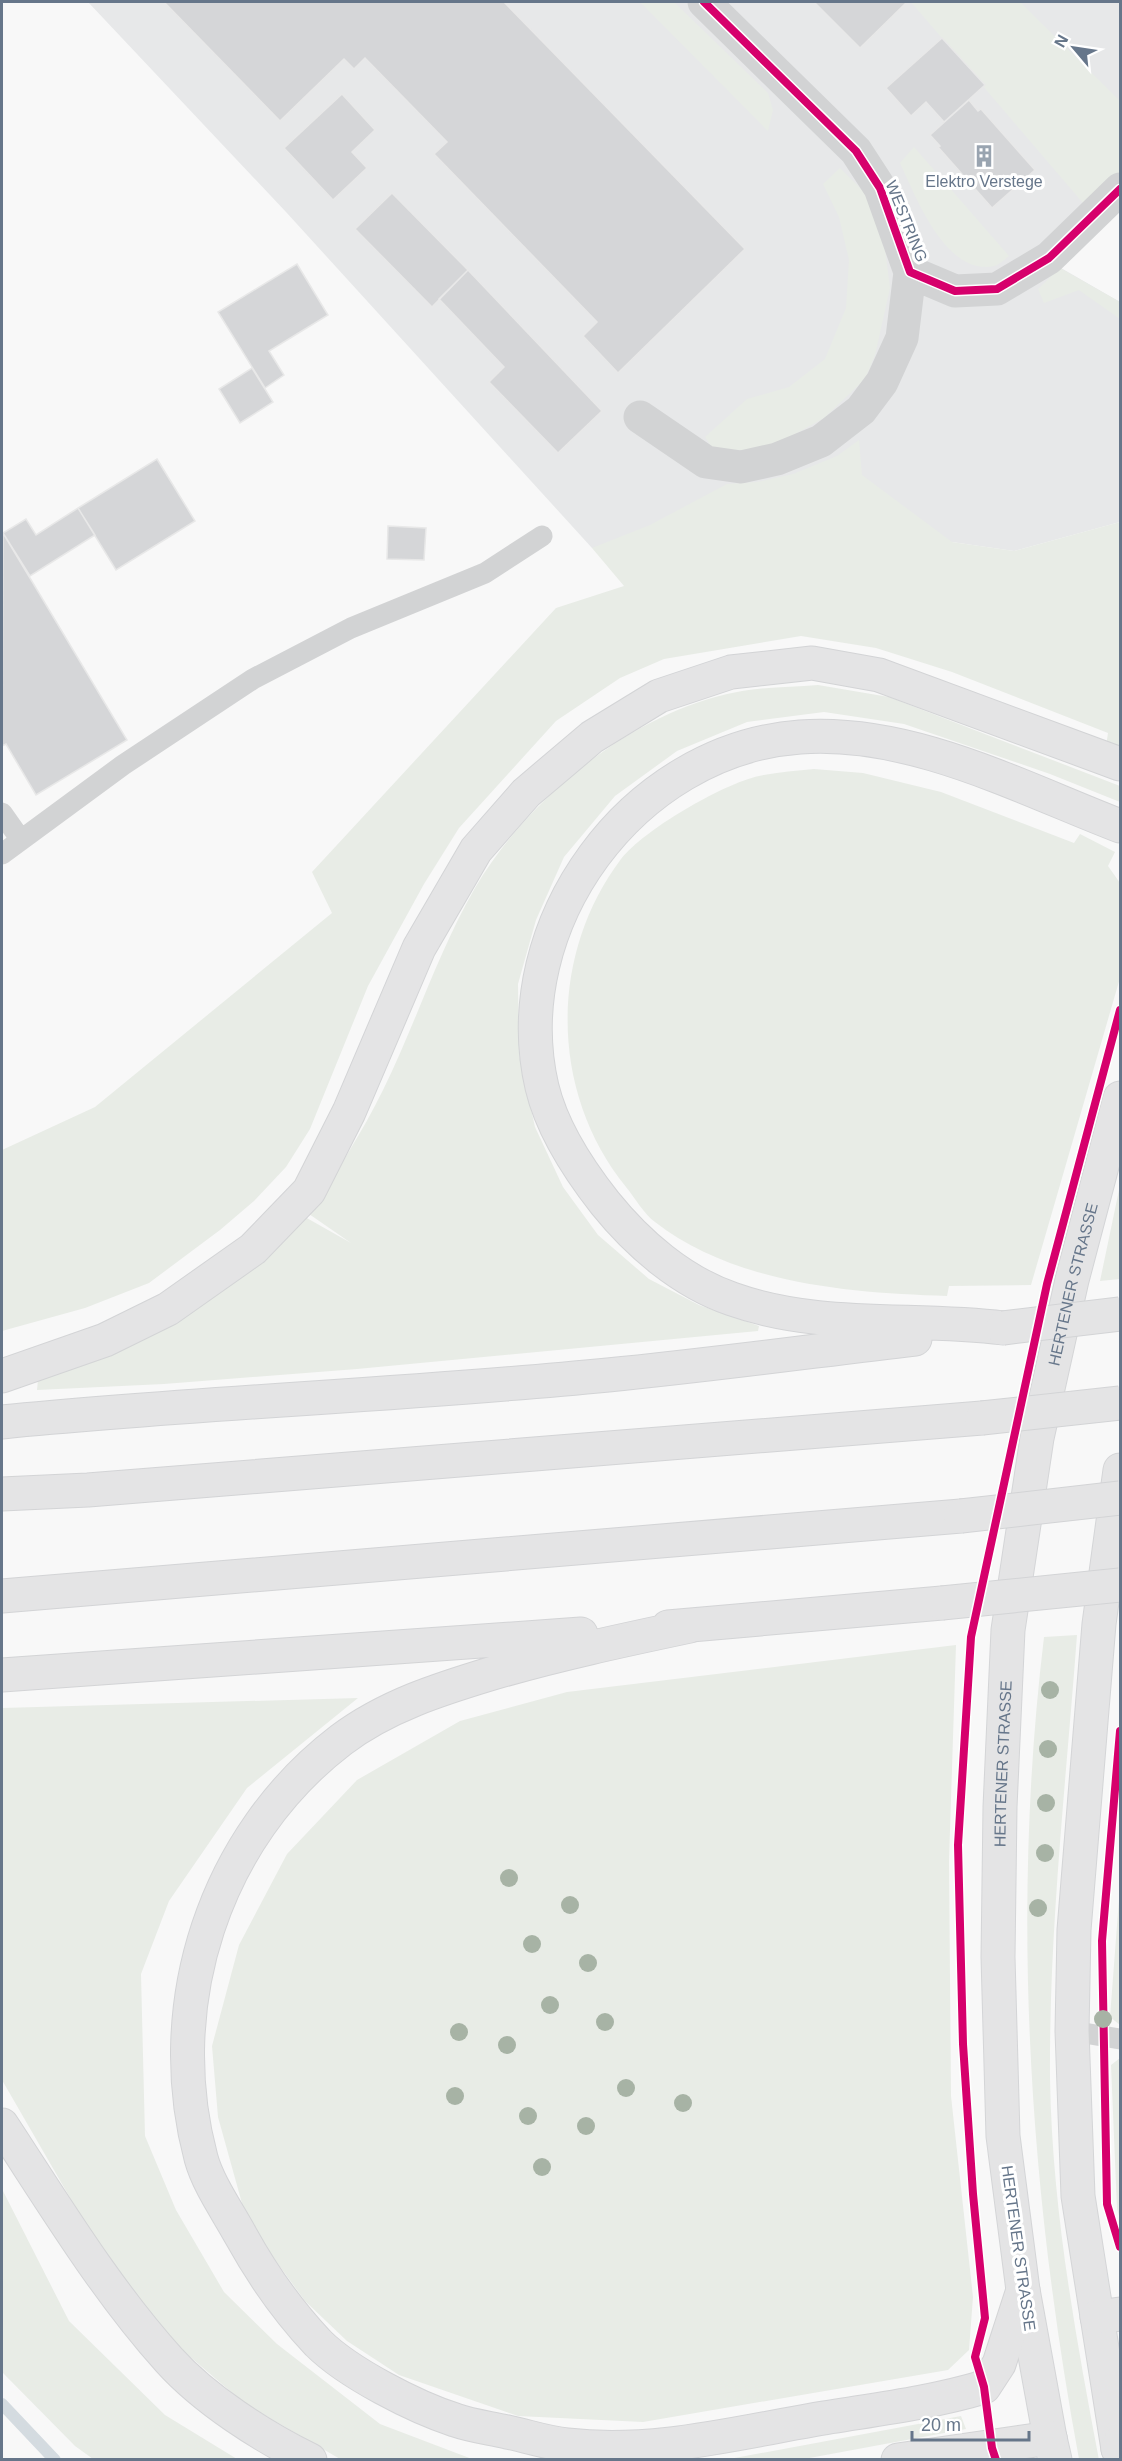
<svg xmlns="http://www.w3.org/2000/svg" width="1122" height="2461" font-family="Arial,sans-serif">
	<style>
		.built { fill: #e7e8e9 }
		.green { fill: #e8ece6 }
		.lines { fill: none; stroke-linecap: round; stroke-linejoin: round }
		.stream { stroke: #d4dbe0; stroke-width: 12 }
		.building { fill: #d5d6d8; stroke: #e8e8e8; stroke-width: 1.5 }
		.secondary-casing { stroke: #d4d6d8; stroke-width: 35 }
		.primary-casing { stroke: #d4d5d7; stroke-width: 35 }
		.motorway-casing { stroke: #d3d4d6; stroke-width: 35 }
		.service { stroke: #d2d3d4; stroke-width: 21 }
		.minor { stroke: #d2d3d4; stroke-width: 33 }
		.secondary { stroke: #e4e4e5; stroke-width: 33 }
		.primary { stroke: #e4e4e5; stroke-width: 33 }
		.motorway { stroke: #e4e4e5; stroke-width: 33 }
		.motorway-bridge-casing { stroke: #d3d4d6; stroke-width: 35; stroke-linecap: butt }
		.motorway-bridge { stroke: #e4e4e5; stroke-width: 33 }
		.cycleway-casing { stroke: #fff; stroke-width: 11 }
		.cycleway { stroke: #d6006c; stroke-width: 8 }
		.tree { fill: #a7b3a5 }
		.labels { text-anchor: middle; stroke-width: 6; stroke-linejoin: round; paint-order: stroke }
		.poi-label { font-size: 16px; fill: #66768a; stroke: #fff }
		.street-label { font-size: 16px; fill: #66768a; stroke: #fff }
	</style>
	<rect width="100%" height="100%" fill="#f8f8f8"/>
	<path class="built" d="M88,2H1120V210L1061,268L1120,302V522L1014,551L952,542L592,548L286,212Z"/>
	<path class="green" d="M640,2H674L768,93L773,110L768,131Z
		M911,2H1020L1120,101V174L1083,203Z
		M914,147L1009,256C1005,259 999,265 994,266C946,277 915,195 900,163Z
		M840,168L864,192L884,241L890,288L875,355L865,379L824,418L788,438L752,450L715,452L705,437L747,399L789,387L825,359L846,308L849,260L839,217L823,184Z
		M1060,268L1120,302V319L1079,290L1044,303L1038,289Z
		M859,440L862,475L952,542L1014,551L1120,522V750L1106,746L1108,733L952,672L876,648L801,636L664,659L620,678L556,721L459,828L424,884L368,986L310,1129L286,1167L254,1201L220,1230L149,1283L85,1308L2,1331V1150L95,1107L332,913L312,872L556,608L624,586L592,548L650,525L727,484L757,482L793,474L837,456Z
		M818,685L889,697L1120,786V802L1050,774L904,724L824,712L747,722L677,751L615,796L564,857L536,920L518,984L519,1055L535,1127L563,1187L598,1235L649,1279L699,1305L759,1326L758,1331L357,1369L164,1384L37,1390L38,1380C149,1345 224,1302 305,1217L351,1243L309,1214C335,1174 362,1133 383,1090C416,1023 438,952 475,888C528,798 632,712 737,692C763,687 791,687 818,685Z
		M814,769L863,773L941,792L1074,843L1080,834L1115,852L1108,866L1120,883V978L1031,1285L949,1286L947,1296C850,1293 735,1284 655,1222C644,1214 635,1198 626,1187C550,1093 548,956 621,859C644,830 722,784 759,776C777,772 796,771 814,769Z
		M1120,1185V1279L1100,1281L1119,1190Z
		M1077,1635C1066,1782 1049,1930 1050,2078C1052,2207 1075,2333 1099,2460L1079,2459C1029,2189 1011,1910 1044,1637Z
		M956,1645L949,1861L951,2096L973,2297L969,2350L948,2370L643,2422L518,2416L399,2375L347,2341L305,2301L270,2253L243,2207L218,2117L212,2046L239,1945L287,1854L357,1780L460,1721L567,1692Z
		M358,1698L247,1788L169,1901L141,1974L145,2136L176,2210L224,2292L277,2344L380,2424L472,2459H340L244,2403L174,2343L122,2280L73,2203L2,2080V1708Z
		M1120,1886V2025L1110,2017Z
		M1120,2058V2219L1117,2209L1111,2065Z
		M2,2189L69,2321L165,2415L237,2459H93L75,2446L2,2372Z
		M961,2416L966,2429L804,2459H729Z"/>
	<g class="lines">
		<path class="stream" d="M2,2404L55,2460"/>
	</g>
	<path class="building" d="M164,2H504L745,249L618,373L583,336L597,322L434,154L447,142L365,58L354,69L344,59L280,121Z
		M814,2H907L860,48Z
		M942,38L985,85L944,122L926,102L911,116L886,88Z
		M342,94L375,130L352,152L367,168L333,200L284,148Z
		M969,100L978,111L981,109L1035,170L992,208L938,147L940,146L930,135Z
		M392,193L468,270L432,307L355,229Z
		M297,264L328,315L269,351L284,375L265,388L218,312Z
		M468,270L602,411L558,453L489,382L504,367L439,299Z
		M252,368L273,402L240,423L219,389Z
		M157,459L195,521L116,570L78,508Z
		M78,508L95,535L30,576L3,533L26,519L36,535Z
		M388,526L426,528L424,560L387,559Z
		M3,533L127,740L36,795L6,744L2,746Z"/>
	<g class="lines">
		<g class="secondary-casing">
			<path id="secondary" d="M1050,2438L1055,2460"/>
		</g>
		<g class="primary-casing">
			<g id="primary">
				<path id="s1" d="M1050,2438L1023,2290L1003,2136L998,1957L1000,1807L1008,1630L1037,1438L1072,1280L1120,1098"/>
				<path d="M1118,2449L1078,2196L1072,2031L1074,1930L1099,1624L1120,1470"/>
			</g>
		</g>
		<g class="motorway-casing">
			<path id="motorway" d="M1003,1328C913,1317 819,1330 732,1299C682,1282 638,1244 605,1203C579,1170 552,1129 542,1087C504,925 633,749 800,737C910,729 1019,787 1120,826
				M2,1376L105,1340L168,1309L253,1249L309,1191L349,1112L419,948L476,850L526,793L592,737L659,696L731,672L812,663L879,675L1120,764
				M2,1422C203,1402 406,1395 608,1375C710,1365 813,1351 915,1339
				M2,1494L88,1490L982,1418
				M2,1596L961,1516
				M690,1626C624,1640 558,1654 493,1673C440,1689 386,1706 341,1740C214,1837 160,2005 201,2158C208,2184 228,2212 241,2236C262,2274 288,2311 318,2343C348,2373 415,2407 455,2420C472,2426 490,2428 507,2432C527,2436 547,2443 567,2445C649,2455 732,2434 812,2420C870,2410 927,2404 984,2387L999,2364L1023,2290
				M668,1627L942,1603
				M2,1675L581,1634
				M2,2125C54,2204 105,2289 169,2360C205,2400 262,2436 310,2460
				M1097,2317L1120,2314
				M1118,2449L1120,2442
				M898,2460L1050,2438"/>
		</g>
		<path class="service" d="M2,813L21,840
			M2,854L123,765L253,679L351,628L485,573L542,536
			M1072,2031L1120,2039"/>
		<path class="minor" d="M704,2L856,151L880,188L910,272L955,291L997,289L1049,258L1120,189
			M640,417L706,462L741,467L777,459L821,441L861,410L882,382L902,338L910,272"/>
		<use href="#secondary" class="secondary"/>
		<use href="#primary" class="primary"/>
		<use href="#motorway" class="motorway"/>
		<g class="motorway-bridge-casing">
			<path id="motorway-bridge" d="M1003,1328L1120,1314
				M982,1418L1120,1403
				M961,1516L1120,1498
				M942,1603L1120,1585"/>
		</g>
		<use href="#motorway-bridge" class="motorway-bridge"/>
		<g class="cycleway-casing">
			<path id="cycleway" d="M704,2L856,151L880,188L910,272L955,291L997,289L1049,258L1120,189
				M1120,1731L1102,1941L1107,2204L1120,2247
				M996,2460L992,2448L984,2387L975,2357L985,2318L973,2194L963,2044L958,1845L971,1637L1047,1284L1120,1010"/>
		</g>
		<use href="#cycleway" class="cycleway"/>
	</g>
	<g class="tree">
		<circle cx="1050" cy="1690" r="9"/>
		<circle cx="1048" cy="1749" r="9"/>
		<circle cx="1046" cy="1803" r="9"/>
		<circle cx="1045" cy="1853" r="9"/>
		<circle cx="509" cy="1878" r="9"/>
		<circle cx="570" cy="1905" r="9"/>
		<circle cx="1038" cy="1908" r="9"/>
		<circle cx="532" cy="1944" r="9"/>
		<circle cx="588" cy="1963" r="9"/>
		<circle cx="550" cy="2005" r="9"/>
		<circle cx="1103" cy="2019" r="9"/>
		<circle cx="605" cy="2022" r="9"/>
		<circle cx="459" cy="2032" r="9"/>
		<circle cx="507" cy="2045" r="9"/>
		<circle cx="626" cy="2088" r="9"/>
		<circle cx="455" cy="2096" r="9"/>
		<circle cx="683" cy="2103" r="9"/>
		<circle cx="528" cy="2116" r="9"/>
		<circle cx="586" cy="2126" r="9"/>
		<circle cx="542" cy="2167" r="9"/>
	</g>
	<defs>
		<g id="building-bare" transform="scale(1.8)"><path d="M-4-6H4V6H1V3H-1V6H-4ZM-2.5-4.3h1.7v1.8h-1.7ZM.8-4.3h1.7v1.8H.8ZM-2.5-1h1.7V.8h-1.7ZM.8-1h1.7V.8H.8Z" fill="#99a4b0" stroke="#fff" stroke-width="2.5" paint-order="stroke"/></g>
	</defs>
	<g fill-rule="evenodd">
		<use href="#building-bare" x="984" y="156"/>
	</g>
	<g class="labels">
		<g class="poi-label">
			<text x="984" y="187">Elektro Verstege</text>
		</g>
		<g class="street-label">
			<text transform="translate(907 221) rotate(68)" y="6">WESTRING</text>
			<text dy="6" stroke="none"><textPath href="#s1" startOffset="1164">HERTENER STRASSE</textPath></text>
			<text dy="6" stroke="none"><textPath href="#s1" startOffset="678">HERTENER STRASSE</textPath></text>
			<text transform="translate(1019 2248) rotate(82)" y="6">HERTENER STRASSE</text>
		</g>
	</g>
	<rect width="1122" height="2461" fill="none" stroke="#66768a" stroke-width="6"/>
	<g transform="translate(1074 48) rotate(299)" stroke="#ffffff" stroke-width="4.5" paint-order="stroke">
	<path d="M0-4.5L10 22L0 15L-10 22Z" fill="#66768a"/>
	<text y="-9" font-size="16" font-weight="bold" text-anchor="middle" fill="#66768a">N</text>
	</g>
	<path d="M912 2431v9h117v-9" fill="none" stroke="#66768a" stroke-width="3"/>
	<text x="921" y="2431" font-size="18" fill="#66768a" stroke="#ffffff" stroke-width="4.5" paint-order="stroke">20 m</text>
</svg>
